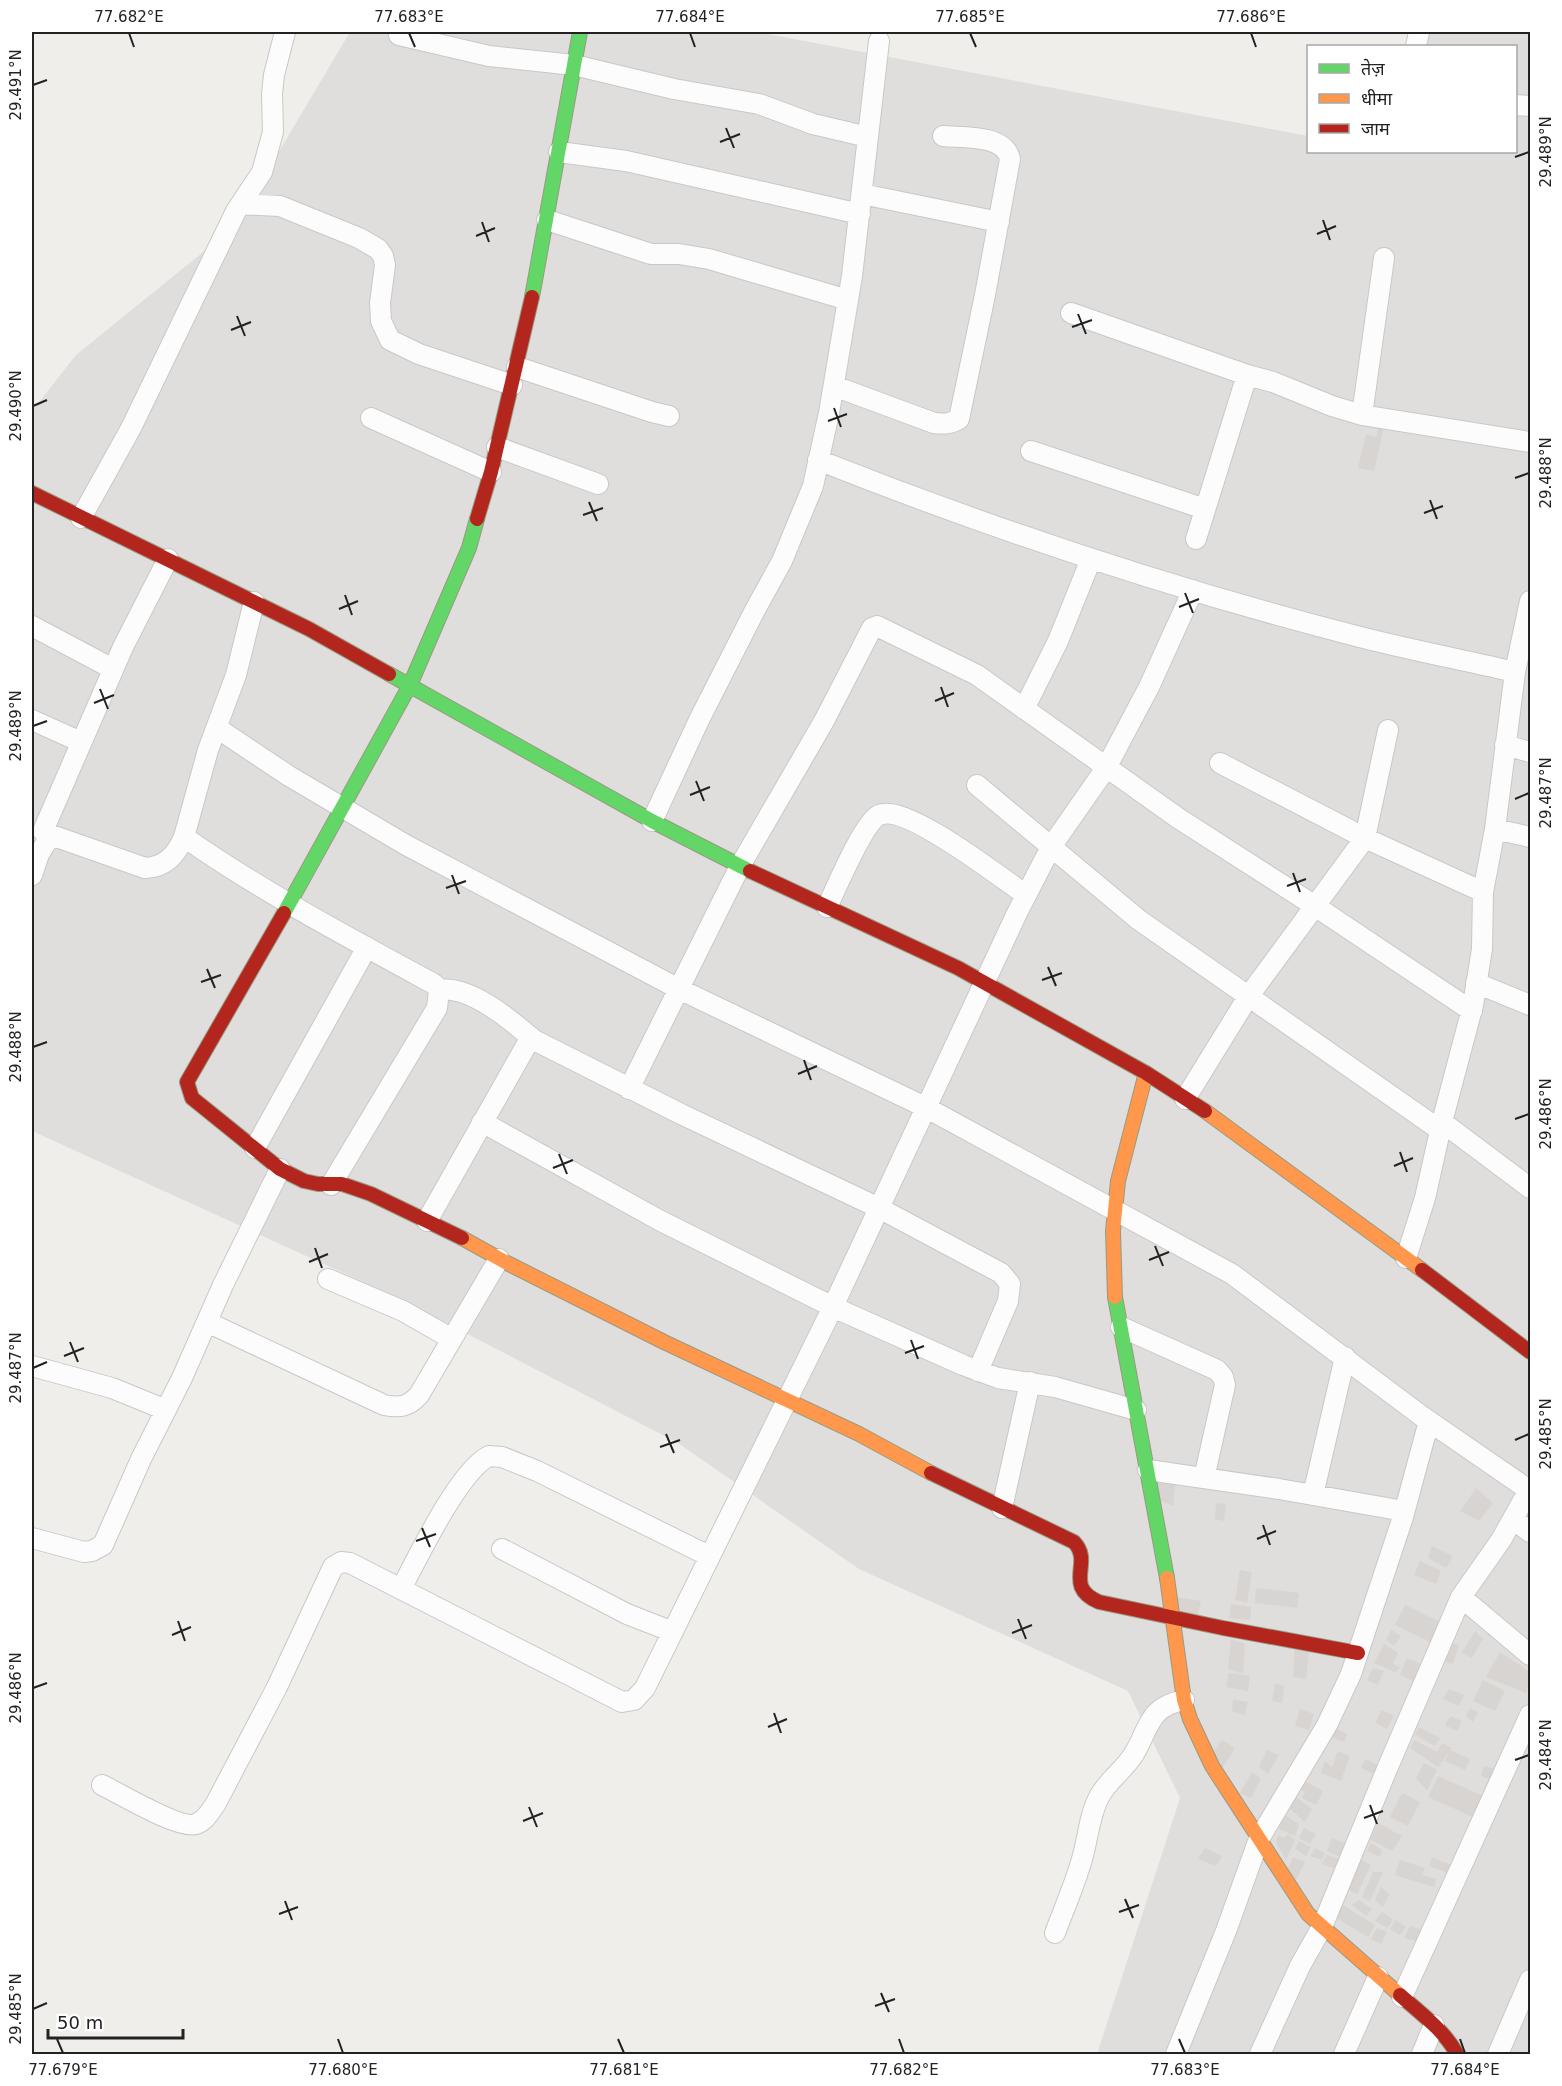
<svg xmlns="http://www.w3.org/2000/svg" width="1562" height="2086" font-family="'DejaVu Sans','Noto Sans Devanagari',sans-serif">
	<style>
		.residential { fill: #dfdedc }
		.building { fill: #d7d4d2 }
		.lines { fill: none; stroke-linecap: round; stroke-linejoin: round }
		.street-casing { stroke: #c9c8c7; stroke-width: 22 }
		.fast-casing { stroke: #999a82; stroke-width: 16 }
		.slow-casing { stroke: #999a82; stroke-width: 16 }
		.jam-casing { stroke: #999a82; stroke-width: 16 }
		.street { stroke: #fdfcfc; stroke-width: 20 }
		.fast { stroke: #63d668; stroke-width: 14 }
		.slow { stroke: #ff974d; stroke-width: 14 }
		.jam { stroke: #b3261e; stroke-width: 14 }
		.ticks { fill: none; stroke: #222; stroke-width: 2 }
		.neatline { fill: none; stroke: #222; stroke-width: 2 }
		.ticks-label { font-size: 15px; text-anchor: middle; fill: #222 }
	</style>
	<rect width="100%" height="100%" fill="#f0eeeb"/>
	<path class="residential" d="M350,32H757L1308,136V152H1516V46H1404L1415,32H1530V2054H1097L1180,1798L1128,1691L859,1569L678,1443L392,1295L32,1131V411L76,355L234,227Z"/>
	<path class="building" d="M1369,420L1385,423L1374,471L1358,468L1366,434L1376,437L1378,429L1367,427Z
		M1156,1477L1176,1480L1173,1506L1159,1500Z
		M1476,1488L1493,1503L1479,1521L1460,1511Z
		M1216,1503L1226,1504L1224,1521L1215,1519Z
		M1432,1546L1453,1556L1446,1568L1428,1558Z
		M1420,1561L1441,1571L1436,1584L1414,1575Z
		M1240,1570L1252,1572L1247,1602L1235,1600Z
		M1256,1588L1299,1593L1297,1608L1255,1603Z
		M1175,1597L1201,1601L1198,1615L1177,1611Z
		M1231,1604L1251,1607L1250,1620L1229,1618Z
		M1405,1605L1442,1623L1432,1643L1395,1625Z
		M1391,1630L1401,1636L1394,1646L1386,1640Z
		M1475,1631L1483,1639L1472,1658L1462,1653Z
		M1231,1639L1245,1644L1243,1674L1228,1669Z
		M1450,1643L1459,1645L1453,1664L1444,1662Z
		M1384,1644L1398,1653L1393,1664L1400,1668L1395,1672L1374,1663Z
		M1295,1649L1309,1651L1306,1679L1293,1677Z
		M1500,1652L1530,1672V1679L1526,1693L1486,1677Z
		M1407,1658L1421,1664L1413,1681L1400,1675Z
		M1373,1668L1384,1671L1378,1685L1367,1680Z
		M1229,1673L1250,1676L1248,1691L1226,1687Z
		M1483,1680L1505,1691L1495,1711L1473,1701Z
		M1275,1683L1284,1686L1282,1703L1272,1701Z
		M1449,1689L1464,1695L1459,1706L1443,1699Z
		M1233,1699L1248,1702L1245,1715L1232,1711Z
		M1470,1708L1478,1712L1473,1722L1466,1716Z
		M1300,1709L1314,1714L1309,1730L1295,1726Z
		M1382,1710L1394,1716L1387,1729L1375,1722Z
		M1450,1716L1462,1721L1457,1731L1445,1725Z
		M1419,1727L1440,1738L1435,1746L1415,1735Z
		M1334,1728L1347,1734L1344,1742L1329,1736Z
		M1222,1740L1235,1748L1222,1769L1213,1753Z
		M1414,1740L1437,1752L1442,1743L1452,1748L1438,1767L1410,1748Z
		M1267,1750L1279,1755L1268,1774L1259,1767Z
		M1450,1750L1470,1759L1465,1770L1445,1761Z
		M1338,1751L1350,1756L1341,1781L1321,1773L1325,1761L1332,1767Z
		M1365,1759L1378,1765L1374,1774L1361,1768Z
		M1424,1763L1437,1770L1427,1790L1416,1778Z
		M1484,1766L1499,1770L1494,1781L1481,1776Z
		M1252,1772L1261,1779L1251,1798L1240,1793Z
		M1438,1776L1483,1796L1473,1817L1428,1797Z
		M1300,1779L1323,1791L1316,1805L1302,1798L1305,1792L1296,1787Z
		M1402,1793L1420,1802L1408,1826L1390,1817Z
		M1296,1797L1312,1809L1305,1822L1288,1807Z
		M1280,1812L1299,1824L1295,1836L1279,1829L1282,1822L1275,1819Z
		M1378,1823L1402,1836L1392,1851L1370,1839Z
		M1304,1828L1316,1834L1310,1844L1299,1838Z
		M1288,1834L1295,1840L1286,1860L1276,1842L1278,1835L1284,1838Z
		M1332,1838L1347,1844L1341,1857L1327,1851Z
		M1299,1841L1311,1847L1306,1856L1295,1849Z
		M1371,1843L1382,1850L1380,1857L1367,1851Z
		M1205,1848L1222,1856L1216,1866L1198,1859Z
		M1315,1848L1325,1853L1322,1860L1310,1856Z
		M1327,1855L1339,1859L1336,1869L1322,1864Z
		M1293,1857L1305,1862L1294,1884L1286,1873Z
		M1432,1857L1451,1865L1448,1873L1429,1866Z
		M1357,1858L1371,1865L1357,1894L1343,1887Z
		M1400,1860L1425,1868L1422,1875L1436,1879L1434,1887L1395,1875Z
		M1373,1872H1383L1370,1901L1362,1897Z
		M1381,1887L1389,1894L1383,1907L1375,1900Z
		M1359,1900L1372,1909L1366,1916L1352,1905Z
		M1339,1903L1375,1925L1368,1937L1335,1917Z
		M1382,1912L1393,1919L1388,1928L1375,1921Z
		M1396,1920L1406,1927L1400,1935L1390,1929Z
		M1410,1926L1426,1931L1421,1942L1404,1938Z
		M1377,1928L1387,1932L1381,1944L1371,1939Z"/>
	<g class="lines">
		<g class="street-casing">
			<path id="street" d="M399,35L489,56L574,65L674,89L759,104L813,124L868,137
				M1416,46L1419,32
				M1516,105L1530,106
				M559,152L626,161L860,214
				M862,194L999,222
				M241,204L280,206L359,238L378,249L383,256L385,265L380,303L381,321L390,340L419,354L512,385
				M547,220L651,254H679L709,259L848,300
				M1071,313L1247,375
				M517,367L652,412L669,416
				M834,386L934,423C944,424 951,424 959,419L985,295L1010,159C1004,134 964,138 943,136
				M1362,415L1384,258
				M371,418L491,472
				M497,447L598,484
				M1031,451L1205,509
				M818,460C995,530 1176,590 1360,637C1411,650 1463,660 1515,672
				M81,518L131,428L236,211L262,172L273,132L272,94L274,75L285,32
				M1196,539L1247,375L1273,382L1332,406L1362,415L1530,442
				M32,626L113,669
				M1024,709L1058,641L1091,559
				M32,720L81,742
				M217,728L289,776L406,845L679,989L925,1107L1232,1274L1423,1417L1529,1490L1501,1540L1461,1597L1387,1769L1322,1927L1300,1966L1260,2054
				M1505,745L1530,752
				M1220,763L1365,838L1483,892
				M977,785L1139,920L1440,1130
				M652,821L700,718L755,610L782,561L813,486L829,413L852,276L879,41
				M1495,829L1530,837
				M43,831L123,647L168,559
				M184,837C263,892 349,938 434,984L439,990L437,1008L331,1185
				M32,875L39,854L51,835L145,868C166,867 176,855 184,837L208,750L236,675L254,602
				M827,907C836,889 863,823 879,815C906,803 1001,878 1026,895
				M1476,983L1530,1005
				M439,990C470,985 512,1021 534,1040L681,1114L879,1208L1001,1273L1010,1284L1008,1301L978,1371
				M629,1089L740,866L824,721L872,628L877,626L977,675L1178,818L1315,906L1472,1011
				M1185,1099L1248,997L1365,838L1388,730
				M482,1122L659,1220L833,1307L963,1365L998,1378L1055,1387L1136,1410
				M1442,1122L1530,1188
				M255,1148L367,947
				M427,1221L531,1037
				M1406,1258L1425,1198L1442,1122L1473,1005L1482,949L1483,892L1495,829L1515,672L1530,601
				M328,1279L403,1311L452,1339
				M207,1322L384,1405C400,1408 408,1407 419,1395L499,1259
				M1121,1327L1217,1370L1223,1377L1225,1385L1204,1478
				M32,1366L112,1388L166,1410
				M1148,1470L1279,1489L1404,1511
				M1313,1495L1345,1357
				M1002,1508L1030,1382
				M1513,1519L1530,1532
				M32,1538L84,1552L92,1551L103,1545L141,1459L182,1378L223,1285L280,1169
				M502,1549L627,1614L673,1632
				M401,1589C418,1557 459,1471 489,1456L502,1457L537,1471L709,1556
				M1461,1597L1530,1655
				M102,1785C119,1793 180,1830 196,1824C205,1821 209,1813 215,1805L277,1687L333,1567L341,1562L350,1563L622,1702L634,1700L645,1688L830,1313L1017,913L1051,847L1106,768L1149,687L1193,590
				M1055,1933C1064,1909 1075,1884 1082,1859C1088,1839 1089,1816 1099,1797C1108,1780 1124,1770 1134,1754C1150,1727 1148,1707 1184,1700
				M1402,1997L1530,1715
				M1176,2054L1226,1931L1259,1839L1327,1725L1351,1674L1403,1517L1429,1421
				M1344,2054L1378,1977
				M1422,2054L1434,2025
				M1498,2054L1530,1980"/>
		</g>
		<g class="fast-casing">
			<path id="fast" d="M532,297L580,32
				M389,674L652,821L750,871
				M284,913L410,685L469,548L477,519
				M1115,1297L1167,1578"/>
		</g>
		<g class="slow-casing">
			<path id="slow" d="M1205,1111L1422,1270
				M462,1238L507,1263L664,1342L859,1434L931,1473
				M1115,1297L1113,1231L1118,1181L1146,1073
				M1167,1578L1184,1700L1190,1719L1212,1766L1308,1914L1400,1995"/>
		</g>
		<g class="jam-casing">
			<path id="jam" d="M32,493L309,629L389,674
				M477,519L491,472L532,297
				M750,871L958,968L1146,1073L1205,1111
				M284,913L187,1082L192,1098L280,1169L304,1181L318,1184H342L371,1194L462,1238
				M1422,1270L1530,1352
				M931,1473L1074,1542C1094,1563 1062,1586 1099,1602L1223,1628L1358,1653
				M1400,1995C1420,2013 1444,2030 1457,2054"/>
		</g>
		<use href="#street" class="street"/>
		<use href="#fast" class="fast"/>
		<use href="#slow" class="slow"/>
		<use href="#jam" class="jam"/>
	</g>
	<path class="ticks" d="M129,33L134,47M409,33L415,47M690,33L695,47M970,33L976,47M1251,33L1256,47M33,85L47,80M726,128L734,148M720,142L740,134M1515,157L1529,152M1323,220L1330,240M482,222L489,242M1317,234L1336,226M476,236L495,228M1078,314L1086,334M237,316L245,336M1072,327L1092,320M231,330L251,322M33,406L47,400M834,408L841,427M828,421L847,414M1515,478L1529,473M1430,500L1437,519M589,502L597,521M1424,513L1443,506M583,515L603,508M1185,593L1193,613M345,595L352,615M1179,607L1199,599M339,609L358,601M941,687L948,707M100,689L108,709M935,701L954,693M94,703L114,695M33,726L47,721M696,781L704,801M690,795L710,787M1515,799L1529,793M1293,873L1300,892M452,875L459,894M1287,886L1306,879M446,888L466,881M1048,967L1056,986M207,969L215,988M1042,980L1062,973M201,982L221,975M33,1047L47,1042M804,1060L811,1080M798,1074L817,1066M1515,1119L1529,1114M1400,1152L1407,1172M559,1154L567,1174M1394,1166L1413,1158M553,1168L573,1160M1155,1246L1163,1266M315,1248L322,1268M1149,1260L1169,1252M309,1262L328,1254M911,1340L918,1359M70,1342L78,1362M905,1353L924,1346M64,1356L84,1348M33,1368L47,1362M666,1434L674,1453M1515,1440L1529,1434M660,1447L680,1440M1263,1525L1270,1545M422,1528L430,1547M1257,1539L1276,1531M416,1541L436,1534M1018,1619L1026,1639M178,1621L185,1641M1012,1633L1032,1625M172,1635L191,1627M33,1688L47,1683M774,1713L781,1733M768,1727L787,1719M1515,1760L1529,1755M1370,1805L1377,1824M529,1807L537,1827M1364,1818L1383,1811M523,1821L543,1813M1125,1899L1133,1918M285,1901L292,1920M1119,1912L1139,1905M279,1914L298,1907M881,1993L889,2012M875,2006L895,1999M33,2009L47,2003M57,2039L63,2053M338,2039L343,2053M618,2039L624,2053M899,2039L904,2053M1179,2039L1185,2053M1460,2039L1465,2053"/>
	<rect width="1562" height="2086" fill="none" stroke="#ffffff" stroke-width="66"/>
	<rect x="1307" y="45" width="210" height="108" fill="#ffffff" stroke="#a7a7a7" stroke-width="1.5"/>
	<rect x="1319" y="64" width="30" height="9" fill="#63d668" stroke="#a7a7a7" stroke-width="1.5"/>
	<text x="1361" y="75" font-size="18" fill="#222222">तेज़</text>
	<rect x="1319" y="94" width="30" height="9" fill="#ff974d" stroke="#a7a7a7" stroke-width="1.5"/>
	<text x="1361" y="105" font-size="18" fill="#222222">धीमा</text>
	<rect x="1319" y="124" width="30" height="9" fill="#b3261e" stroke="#a7a7a7" stroke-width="1.5"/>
	<text x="1361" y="135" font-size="18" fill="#222222">जाम</text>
	<path d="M48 2029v9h135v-9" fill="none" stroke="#222222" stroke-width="3"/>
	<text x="57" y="2029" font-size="18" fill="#222222" stroke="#ffffff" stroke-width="4.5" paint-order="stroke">50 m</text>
	<rect x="33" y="33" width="1496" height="2020" class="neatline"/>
	<g class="ticks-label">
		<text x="129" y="22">77.682°E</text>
		<text x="409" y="22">77.683°E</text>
		<text x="690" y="22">77.684°E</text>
		<text x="970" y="22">77.685°E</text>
		<text x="1251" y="22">77.686°E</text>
		<text transform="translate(16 85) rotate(-90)" y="5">29.491°N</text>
		<text transform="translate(1546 152) rotate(-90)" y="5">29.489°N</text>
		<text transform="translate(16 406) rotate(-90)" y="5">29.490°N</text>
		<text transform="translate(1546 473) rotate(-90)" y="5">29.488°N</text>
		<text transform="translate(16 726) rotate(-90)" y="5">29.489°N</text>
		<text transform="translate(1546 793) rotate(-90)" y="5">29.487°N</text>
		<text transform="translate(16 1047) rotate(-90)" y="5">29.488°N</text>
		<text transform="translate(1546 1114) rotate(-90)" y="5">29.486°N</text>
		<text transform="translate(16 1368) rotate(-90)" y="5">29.487°N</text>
		<text transform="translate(1546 1434) rotate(-90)" y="5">29.485°N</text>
		<text transform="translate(16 1688) rotate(-90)" y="5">29.486°N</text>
		<text transform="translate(1546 1755) rotate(-90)" y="5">29.484°N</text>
		<text transform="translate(16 2009) rotate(-90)" y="5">29.485°N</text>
		<text x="63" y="2075">77.679°E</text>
		<text x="343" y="2075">77.680°E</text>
		<text x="624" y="2075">77.681°E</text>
		<text x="904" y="2075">77.682°E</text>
		<text x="1185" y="2075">77.683°E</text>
		<text x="1465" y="2075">77.684°E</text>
	</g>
</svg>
